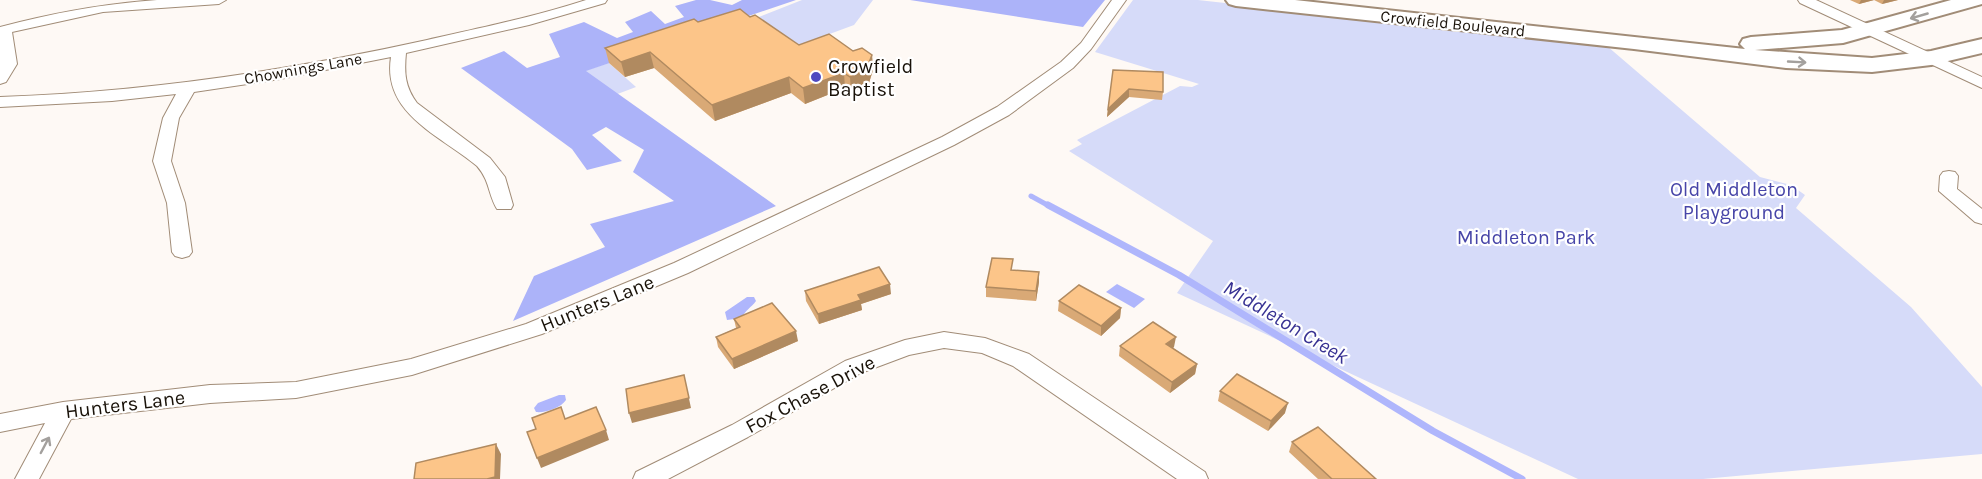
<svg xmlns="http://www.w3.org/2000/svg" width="1982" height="479" font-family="Karla,sans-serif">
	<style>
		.green { fill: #d6dbf9 }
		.forest { fill: #acb3f9 }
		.water { fill: #afb6fc }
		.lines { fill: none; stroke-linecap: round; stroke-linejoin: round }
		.stream-far1 { stroke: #afb6fc; stroke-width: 5 }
		.stream { stroke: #afb6fc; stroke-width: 7 }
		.minor-casing { stroke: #a18c77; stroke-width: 2 }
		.secondary-casing { stroke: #a18c77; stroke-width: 4 }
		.minor { fill: #fff; fill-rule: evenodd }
		.secondary { fill: #fff; fill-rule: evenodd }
		.wall { fill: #d9a976 }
		.shaded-wall { fill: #b08a60 }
		.building { fill: #fcc589; stroke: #b08a60; stroke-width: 1.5 }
		.oneway { stroke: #a3a09d }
		.poi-dot { fill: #4e49c0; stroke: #fff; stroke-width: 2 }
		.labels { text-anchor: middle; stroke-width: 4.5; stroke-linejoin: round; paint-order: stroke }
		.far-street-label { font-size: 16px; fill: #191209; stroke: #fff }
		.poi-label { font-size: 20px; fill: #191209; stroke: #fff; text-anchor: start }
		.park-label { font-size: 20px; fill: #4745a8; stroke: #fff }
		.street-label { font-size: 20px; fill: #191209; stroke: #fff }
		.water-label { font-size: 21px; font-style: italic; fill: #383293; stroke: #fff }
	</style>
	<rect width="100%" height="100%" fill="#fef9f5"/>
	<path class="green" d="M802,0H873L854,25L789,49L746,22Z
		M1133,0H1198L1607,46L1760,177L1791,185L1805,195L1796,208L1911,307L1982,387V454L1703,479H1578L1177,293L1213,241L1069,151L1082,144L1077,140L1180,86L1192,87L1199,84L1095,52Z
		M609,63L636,87L607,98L575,74Z"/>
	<path class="forest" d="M696,0H710L732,5L742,0H796L586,71L776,206L513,321L534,276L605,247L590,224L674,201L633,172L644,150L606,127L592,135L622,161L587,170L572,149L461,68L504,51L527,68L560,57L549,34L584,22L617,38L633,32L625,22L651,11L665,24L684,17L675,6Z
		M910,0H1105L1083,27Z"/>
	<path class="water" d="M1117,284L1145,299L1134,308L1106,292Z
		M747,297H754L756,301C751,308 745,310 742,318L727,320L725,312Z
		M559,395H565L566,400C561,408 545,413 536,412L534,408L538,403Z"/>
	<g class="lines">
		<path class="stream-far1" d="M1031,196L1051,207"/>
		<path class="stream" d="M1048,205L1179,275L1433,431L1522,479"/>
		<g class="minor-casing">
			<path id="minor" d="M157,0H226L219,4L103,12L12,32L17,64L6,82L0,84V27C53,13 102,4 157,0Z
				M586,0H607L605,3L529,25L406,53C404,73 405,87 417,103L490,158L505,177L513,205L511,209H497C488,194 490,181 477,166C440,135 382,114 391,57L280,79L194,92L179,118L171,161L185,203L192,252L189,256L182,258L175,256L172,252L167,203L153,161L163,118L176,94L112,101L0,107V97C145,92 286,71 427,40C480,28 534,17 586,0Z
				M1112,0H1126L1091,49L1073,68L1009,115L954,145L688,273L542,334L412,375L296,398L210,403L71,419L39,479H15L45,423L0,432V414L63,402L210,385L296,382L411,359L526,324L674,263L942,137L997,107L1061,62L1081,43Z
				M1798,0H1816L1982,77V88L1800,3Z
				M1949,171L1955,172L1958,176L1957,189L1982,209V224L1975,222L1939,191L1940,176L1943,172Z
				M944,332L985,338L1029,354L1205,472L1208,479H1177L1013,366L982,353L944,348L909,355L861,373L748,437L668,479H633L636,472L732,425L845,361L905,340Z"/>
		</g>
		<g class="secondary-casing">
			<path id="secondary" d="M1226,0H1295L1745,49L1740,44L1743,39L1751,37L1842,30L1951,0H1982V4L1843,43L1755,50L1872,58L1931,51L1982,39V53L1931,65L1872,72L1786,68L1634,49L1236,6L1229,4Z"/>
		</g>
		<use href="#minor" class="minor"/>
		<use href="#secondary" class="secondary"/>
	</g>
	<path class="wall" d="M1850,0H1898L1882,4L1874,0L1859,4Z
		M750,17L799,45L853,51L872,55L873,70L868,86L851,92L845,88L805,104L791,93L715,121L654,68L625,77L609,63L605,48L698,22Z
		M1113,70L1163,92L1162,100L1129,97L1107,117Z
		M1012,270L1039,282L1036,301L986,297V287Z
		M805,291L891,294L861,304L862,310L819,324L806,301Z
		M1059,301L1121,308L1120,318L1101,336L1058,311Z
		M734,319L798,341L734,369L718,347L716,337L736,328Z
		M1120,346L1174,347L1173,348L1197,364L1195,374L1170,393L1119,356Z
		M1220,391L1285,413L1268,431L1218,401Z
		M1292,442L1376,479H1318L1289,452Z"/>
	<path class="shaded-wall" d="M1861,0H1874L1859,4Z
		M1884,0H1898L1882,4Z
		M650,52L654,68L625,77L621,62Z
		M872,55L873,70L868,86L851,92L850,77Z
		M844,73L845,88L805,104L803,88Z
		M789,77L791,93L715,121L712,105Z
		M1129,89V97L1107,117L1108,109Z
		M1039,272V282L1036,301V291Z
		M890,284L891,294L861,304L862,310L819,324L818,314L858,295Z
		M1121,308L1120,318L1101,336V326Z
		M796,331L798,341L734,369L732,359Z
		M1176,337L1174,347L1165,354L1166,344Z
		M1197,364L1195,374L1170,393L1172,382Z
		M684,375L691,408L632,423L629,413Z
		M1288,403L1285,413L1268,431L1271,421Z
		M606,430L609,440L541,468L537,458Z
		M496,444L501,454L500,479H487Z"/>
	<path class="building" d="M740,9L750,17L755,15L799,45L829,34L853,51L862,48L872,55L866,70L850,77L844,73L803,88L789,77L712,105L650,52L621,62L605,48L694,19L698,22Z
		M1113,70L1163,72V92L1129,89L1108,109Z
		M992,258L1013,259L1011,270L1039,272L1036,291L986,287Z
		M879,267L890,284L858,295L861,300L818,314L805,291Z
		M1079,285L1121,308L1101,326L1059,301Z
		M772,303L796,331L732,359L716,337L740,327L734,319Z
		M1153,322L1176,337L1166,344L1197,364L1172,382L1120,346Z
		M1237,374L1288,403L1271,421L1220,391Z
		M684,375L689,398L629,413L626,389Z
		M561,407L565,419L596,407L606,430L537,458L527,432L536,429L532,418Z
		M1318,427L1376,479H1332L1292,442Z
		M496,444L495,477L487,479H414L416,463Z"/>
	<defs><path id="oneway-shaft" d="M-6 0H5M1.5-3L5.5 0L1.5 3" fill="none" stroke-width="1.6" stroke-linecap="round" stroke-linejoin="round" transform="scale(1.5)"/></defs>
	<g class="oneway">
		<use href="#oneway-shaft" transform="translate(1919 16) rotate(164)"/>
		<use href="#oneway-shaft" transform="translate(1797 62) rotate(3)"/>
		<use href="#oneway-shaft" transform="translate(45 445) rotate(-62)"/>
	</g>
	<circle class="poi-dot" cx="816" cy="77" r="6"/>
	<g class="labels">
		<g class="far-street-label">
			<text transform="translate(1453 23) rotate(6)" y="6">Crowfield Boulevard</text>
			<text transform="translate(303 68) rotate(-10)" y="6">Chownings Lane</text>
		</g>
		<g class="poi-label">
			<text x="828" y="73">Crowfield<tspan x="828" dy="23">Baptist</tspan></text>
		</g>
		<g class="park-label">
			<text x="1734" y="196">Old Middleton<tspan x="1734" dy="23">Playground</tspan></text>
			<text x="1526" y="244">Middleton Park</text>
		</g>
		<g class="street-label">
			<text transform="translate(597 303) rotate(-22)" y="7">Hunters Lane</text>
			<text transform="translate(810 394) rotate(-28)" y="7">Fox Chase Drive</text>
			<text transform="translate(125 404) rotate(-7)" y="7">Hunters Lane</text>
		</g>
		<g class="water-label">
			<text transform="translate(1286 322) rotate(31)" y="7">Middleton Creek</text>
		</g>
	</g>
</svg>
